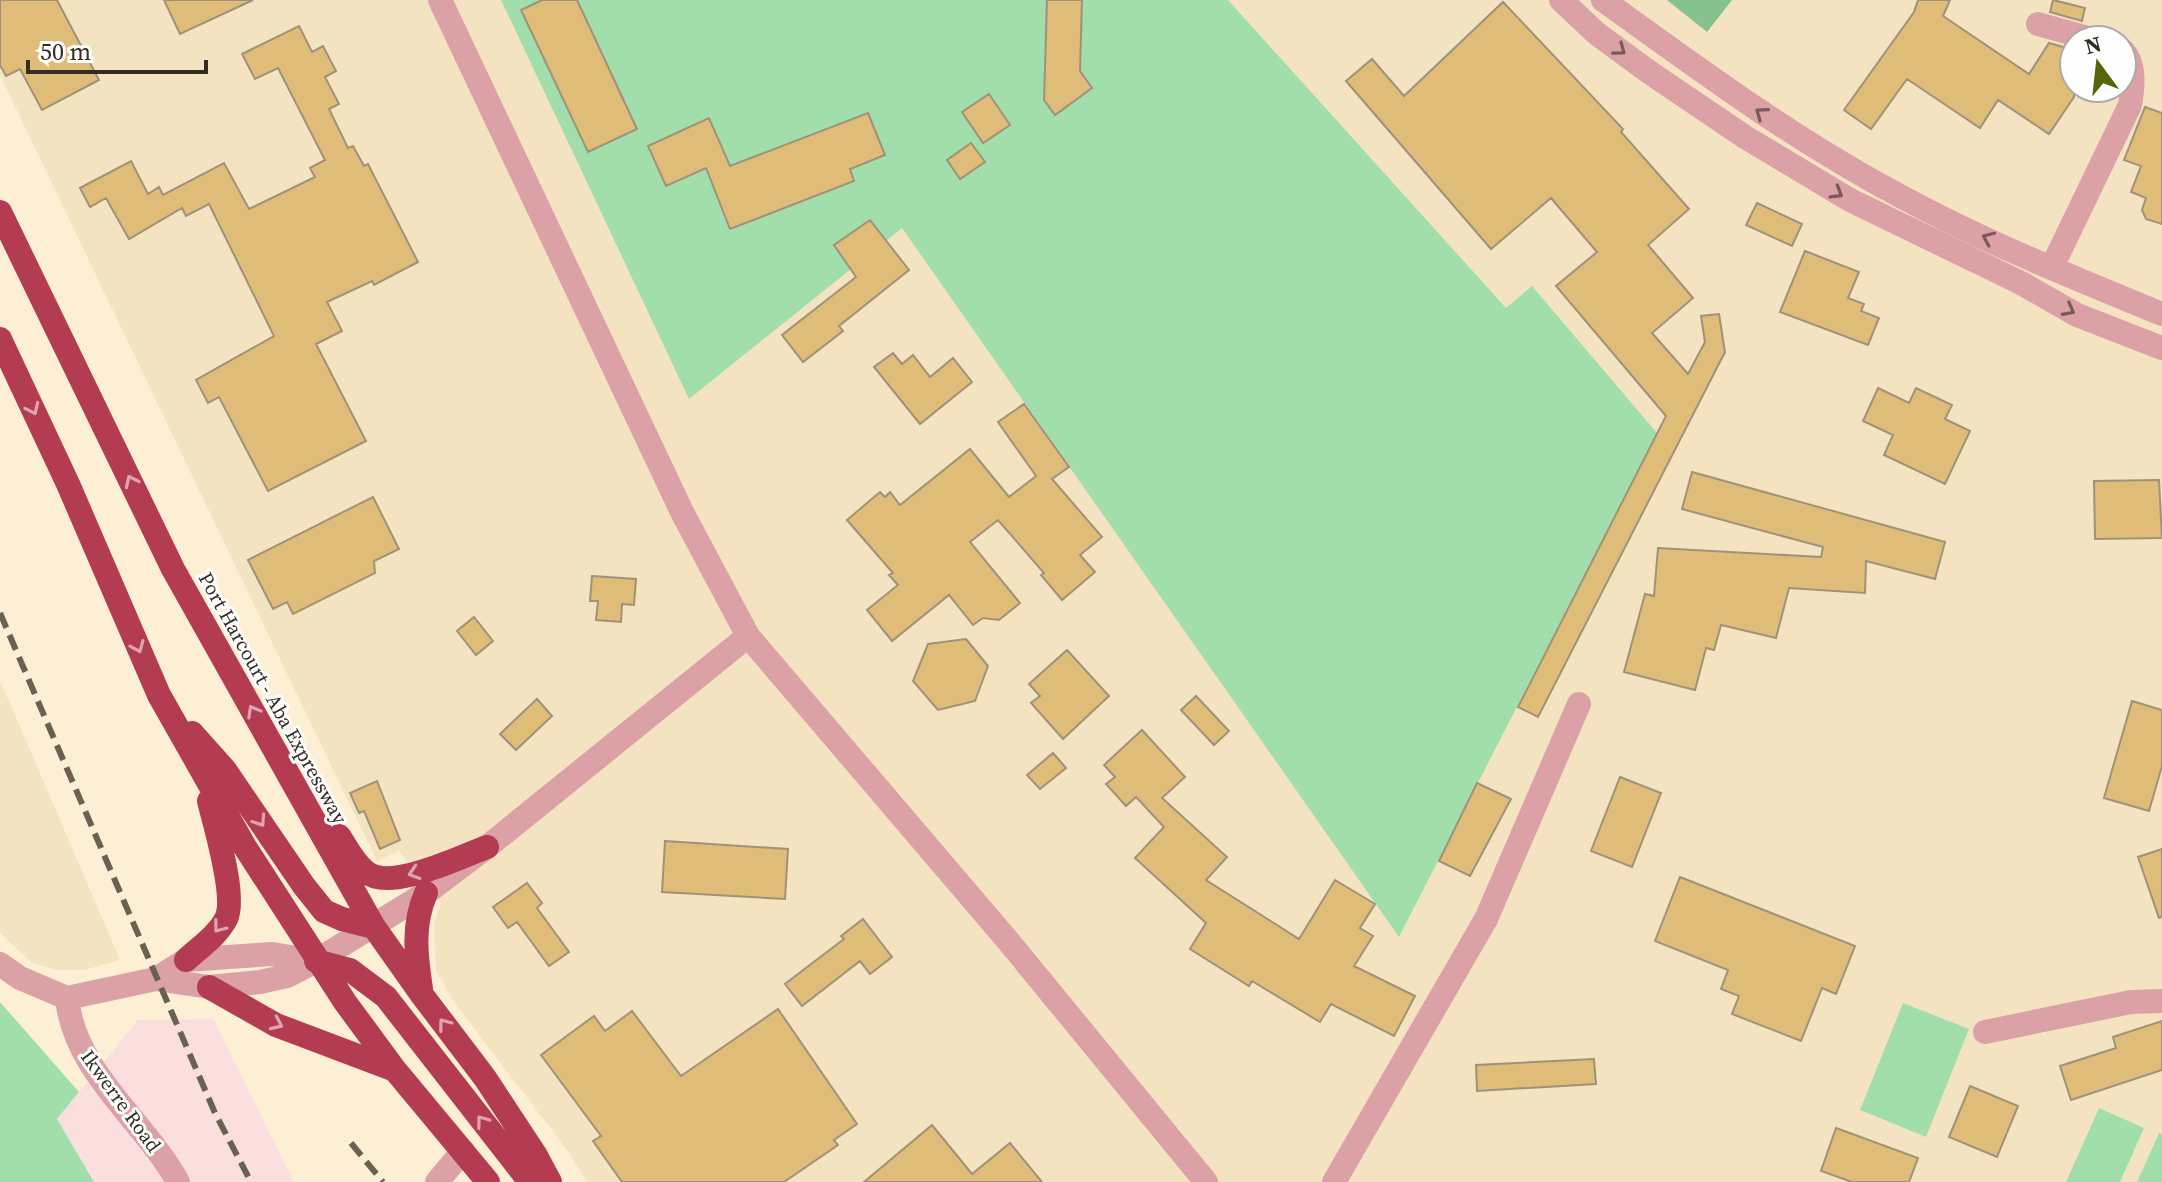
<svg xmlns="http://www.w3.org/2000/svg" width="2162" height="1182" font-family="'Source Serif 4',serif">
	<style>
		.built { fill: #f4e3c1; fill-rule: evenodd }
		.industrial { fill: #fadfde }
		.green { fill: #a2deab }
		.forest { fill: #85c28f }
		.building { fill: #dfbd78; stroke: #9f927a; stroke-width: 2 }
		.lines { fill: none; stroke-linecap: round; stroke-linejoin: round }
		.minor { stroke: #dba1a6; stroke-width: 24 }
		.highway { stroke: #b33b52; stroke-width: 24 }
		.rail { stroke: #696253; stroke-width: 6; stroke-dasharray: 16 8; stroke-linecap: butt }
		.oneway { stroke: #765b57 }
		.oneway2 { stroke: #dca6b1 }
		.labels { text-anchor: middle; stroke-width: 6; stroke-linejoin: round; paint-order: stroke }
		.street-label { font-size: 20px; fill: #322d23; stroke: #fefefe }
	</style>
	<rect width="100%" height="100%" fill="#fcefd4"/>
	<path class="built" d="M0,0H2162V1182H587L570,1154L452,999L436,970L434,924L441,903L399,851L377,861L0,75ZM2074,40H2122V88H2074Z
		M0,681L46,787L120,960L84,970H57L31,962L0,933Z"/>
	<path class="industrial" d="M213,1019L294,1182H94L57,1119L138,1020Z"/>
	<path class="green" d="M501,0H1228L1506,308L1532,286L1657,433L1399,937L902,228L689,399Z
		M0,1002L79,1092L57,1119L94,1182H0Z
		M1903,1003L1969,1029L1926,1137L1860,1110Z
		M2099,1108L2144,1128L2120,1182H2066Z
		M2159,1133L2162,1134V1182H2137Z"/>
	<path class="forest" d="M1667,0H1732L1707,32Z"/>
	<path class="building" d="M0,0H57L99,80L42,110L20,69L6,76L0,65Z
		M164,0H253L180,34Z
		M542,0H577L637,129L588,152L521,10Z
		M1047,0H1082L1080,71L1092,88L1055,115L1044,100Z
		M1918,0H1950L1943,16L2029,74L2049,43L2074,50V97L2049,134L1998,100L1980,128L1907,79L1871,129L1844,110L1914,12Z
		M2053,0L2085,8L2082,21L2050,12Z
		M1503,2L1623,129L1621,132L1689,209L1648,245L1693,298L1652,333L1688,374L1705,342L1701,316L1719,314L1725,352L1538,717L1518,707L1666,416L1556,286L1597,252L1551,198L1491,249L1346,81L1372,59L1404,96Z
		M299,26L312,52L323,46L336,71L325,77L339,104L329,109L348,148L353,146L364,166L368,164L418,262L374,285L372,281L327,302L342,331L316,344L366,441L268,491L219,397L208,403L196,380L274,336L209,204L186,216L182,208L129,239L106,198L90,207L80,188L131,161L148,194L159,187L163,195L224,163L249,209L315,177L310,168L325,160L278,68L255,79L242,54Z
		M989,94L1010,125L983,143L962,112Z
		M2145,107L2162,113V224L2146,219L2142,210L2146,198L2131,192L2141,166L2124,160Z
		M868,113L885,155L850,169L854,181L730,229L706,168L666,186L648,146L709,118L730,166Z
		M971,143L985,162L960,179L947,160Z
		M1757,203L1802,224L1792,246L1746,225Z
		M870,220L909,270L839,326L843,331L803,362L782,335L856,277L834,245Z
		M1805,251L1859,272L1848,298L1864,304L1861,311L1879,318L1868,345L1780,312Z
		M893,353L902,364L913,355L930,377L953,358L972,382L920,424L874,367Z
		M1878,388L1909,403L1916,388L1952,405L1945,419L1970,431L1945,484L1884,455L1893,435L1863,421Z
		M1024,404L1069,467L1052,479L1102,537L1080,555L1095,572L1062,600L1041,575L1044,573L998,520L970,542L1020,603L999,620L983,618L973,625L949,595L892,641L867,610L898,585L889,575L893,573L847,520L880,492L885,497L890,492L900,505L970,449L1009,497L1036,476L998,422Z
		M1692,472L1945,542L1935,579L1866,561L1865,593L1789,588L1776,638L1721,625L1714,650L1706,648L1695,690L1624,672L1645,594L1654,596L1658,548L1821,557L1823,547L1682,509Z
		M2159,480L2162,538L2095,539L2094,481Z
		M373,497L399,549L374,561L375,573L293,614L287,602L273,609L248,560Z
		M592,576L636,579L634,605L622,604L621,622L596,620L598,601H590Z
		M474,617L493,641L476,655L457,631Z
		M966,639L988,666L975,701L938,710L913,681L928,644Z
		M1067,650L1109,696L1063,739L1031,703L1040,696L1029,684Z
		M1196,696L1229,731L1214,745L1181,710Z
		M537,699L552,716L516,750L500,734Z
		M2132,701L2162,710V766L2149,811L2104,798Z
		M1142,730L1185,777L1162,798L1227,857L1206,880L1299,939L1335,880L1375,904L1360,928L1373,936L1354,966L1415,996L1394,1036L1331,1004L1320,1022L1252,981L1249,986L1190,949L1206,923L1135,858L1164,827L1136,797L1126,806L1106,784L1115,777L1104,765Z
		M1053,753L1066,768L1040,789L1027,775Z
		M1620,777L1661,793L1632,867L1591,851Z
		M377,781L400,840L380,849L364,811L359,813L350,793Z
		M1477,783L1511,799L1470,876L1439,861Z
		M665,841L788,849L785,899L662,892Z
		M2162,849V917L2159,918L2138,857Z
		M1680,877L1855,946L1836,994L1822,988L1801,1041L1732,1014L1739,996L1721,989L1728,970L1655,941Z
		M527,883L542,903L537,908L569,952L549,966L517,922L508,928L493,907Z
		M863,919L892,957L870,974L860,961L802,1006L785,984L844,939L841,936Z
		M778,1009L857,1124L834,1140L838,1145L784,1182H622L593,1141L601,1136L541,1055L594,1016L605,1031L632,1011L681,1076Z
		M2162,1021V1070L2071,1100L2060,1066L2116,1048L2113,1037Z
		M1594,1059L1596,1084L1477,1091L1476,1065Z
		M1970,1086L2018,1106L1997,1157L1949,1137Z
		M932,1125L972,1174L1010,1143L1042,1182H864Z
		M1836,1128L1918,1158L1909,1182H1852L1821,1171Z"/>
	<g class="lines">
		<path class="minor" d="M440,0L682,512L748,636L1009,942L1206,1182
			M1561,0L1596,33L1649,72L1745,137L1850,200L2021,283L2077,315L2162,348
			M1603,0C1700,70 1796,141 1902,197C1985,242 2074,278 2162,314
			M2038,24L2095,40
			M2052,267L2130,105C2133,88 2136,63 2122,50
			M0,964L20,978L67,998
			M156,979L209,987L260,982L287,976L316,961L426,893L487,847L748,636
			M67,998L156,979L186,960L272,954L316,961
			M67,998C74,1072 144,1120 178,1182
			M1985,1032L2131,1002L2162,1001
			M437,1182L463,1151
			M1334,1182L1486,919L1579,704"/>
		<path class="highway" d="M0,212L173,569L374,927L422,995L485,1078L535,1154L550,1182
			M0,339L68,484L159,695L245,847L345,1002L395,1070L488,1182
			M192,733L225,770L304,886L324,911L342,919L374,927
			M339,836C347,848 354,863 366,872C390,892 460,857 487,847
			M186,960C200,947 217,936 226,919C237,897 215,826 209,801
			M316,961L350,970L386,997L530,1182
			M209,987L276,1025L395,1070
			M421,989C416,955 412,925 426,893"/>
		<path class="rail" d="M0,613L215,1113L251,1182
			M351,1143L383,1182"/>
	</g>
	<defs><path id="oneway-chevron" d="M-2-3.5L2.5 0L-2 3.5" fill="none" stroke-width="1.6" stroke-linecap="round" stroke-linejoin="round" transform="scale(2)"/></defs>
	<g class="oneway">
		<use href="#oneway-chevron" transform="translate(1620 50) rotate(37)"/>
		<use href="#oneway-chevron" transform="translate(1761 113) rotate(-144)"/>
		<use href="#oneway-chevron" transform="translate(1837 193) rotate(31)"/>
		<use href="#oneway-chevron" transform="translate(1988 238) rotate(-156)"/>
		<use href="#oneway-chevron" transform="translate(2069 310) rotate(28)"/>
	</g>
	<g class="oneway2">
		<use href="#oneway-chevron" transform="translate(33 409) rotate(65)"/>
		<use href="#oneway-chevron" transform="translate(131 481) rotate(-116)"/>
		<use href="#oneway-chevron" transform="translate(138 647) rotate(67)"/>
		<use href="#oneway-chevron" transform="translate(253 711) rotate(-119)"/>
		<use href="#oneway-chevron" transform="translate(260 821) rotate(56)"/>
		<use href="#oneway-chevron" transform="translate(414 873) rotate(163)"/>
		<use href="#oneway-chevron" transform="translate(219 927) rotate(127)"/>
		<use href="#oneway-chevron" transform="translate(277 1024) rotate(25)"/>
		<use href="#oneway-chevron" transform="translate(444 1024) rotate(-127)"/>
		<use href="#oneway-chevron" transform="translate(482 1121) rotate(-127)"/>
	</g>
	<g class="labels">
		<g class="street-label">
			<text transform="translate(273 698) rotate(61)" y="7">Port Harcourt - Aba Expressway</text>
			<text transform="translate(121 1101) rotate(54)" y="7">Ikwerre Road</text>
		</g>
	</g>
	<g transform="translate(2098 64) rotate(345)"><circle r="38" fill="#fefefe" stroke="#acaaa6" stroke-width="2"/>
	<path d="M0-6L14 30L0 20L-14 30Z" fill="#55660f"/>
	<text y="-12" font-size="22" font-weight="bold" text-anchor="middle" fill="#322d23">N</text>
	</g>
	<path d="M28 60v12h178v-12" fill="none" stroke="#322d23" stroke-width="4"/>
	<text x="40" y="60" font-size="24" fill="#322d23" stroke="#fefefe" stroke-width="6" paint-order="stroke">50 m</text>
</svg>
